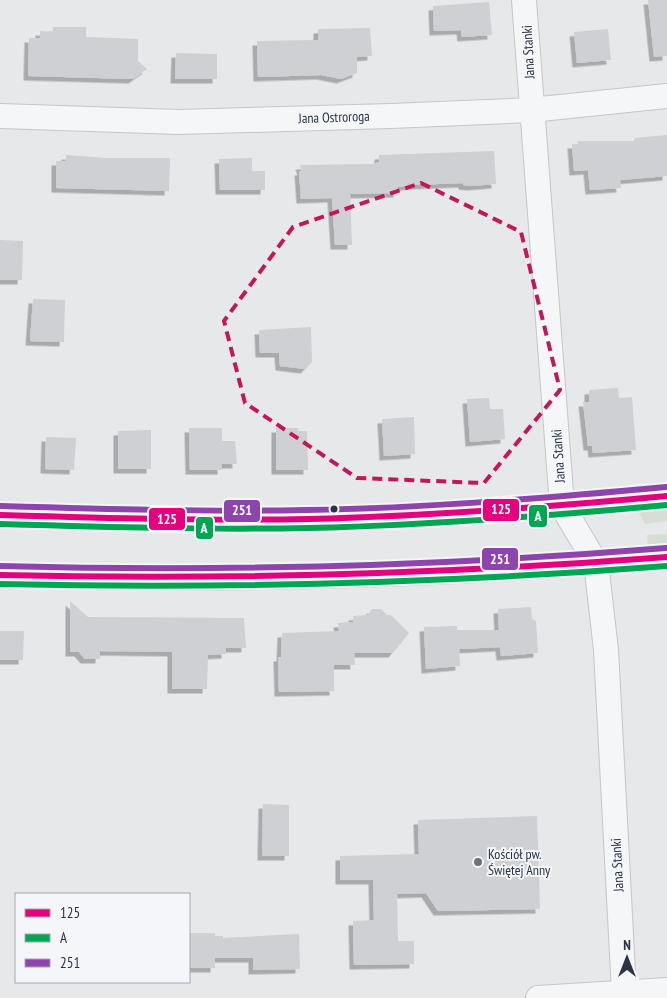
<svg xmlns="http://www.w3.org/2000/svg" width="667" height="998" font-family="'PT Sans Narrow',sans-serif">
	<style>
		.green { fill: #d6ded6 }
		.building { fill: #ced0d3; filter: url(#shadow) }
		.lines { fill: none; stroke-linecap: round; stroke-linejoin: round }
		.minor-casing { stroke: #c4c6c8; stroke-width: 26 }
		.minor { stroke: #f5f6f7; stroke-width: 24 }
		.bus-1-casing { stroke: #f4f6f9; stroke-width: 10 }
		.bus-2-casing { stroke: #f4f6f9; stroke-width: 10 }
		.bus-3-casing { stroke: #f4f6f9; stroke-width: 10 }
		.bus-1 { stroke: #e5007d; stroke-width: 6 }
		.bus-2 { stroke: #00a651; stroke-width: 6 }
		.bus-3 { stroke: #8e44ad; stroke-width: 6 }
		.marked { fill: none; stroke: #c2185b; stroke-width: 4; stroke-dasharray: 10 6; stroke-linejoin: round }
		.bus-dot { fill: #2b3445; stroke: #f4f6f9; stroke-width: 2 }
		.poi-dot { fill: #6c737f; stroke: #f4f6f9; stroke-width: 2 }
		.labels { text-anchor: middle; stroke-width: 4; stroke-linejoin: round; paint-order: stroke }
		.street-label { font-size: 14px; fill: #2b3445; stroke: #f4f6f9 }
		.poi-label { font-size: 14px; fill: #2b3445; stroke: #f4f6f9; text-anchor: start }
		.line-badge { stroke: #f4f6f9; stroke-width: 2 }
		.badge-label { font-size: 14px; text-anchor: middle; font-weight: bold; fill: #fff }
	</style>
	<defs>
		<filter id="shadow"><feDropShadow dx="-4.5" dy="4.5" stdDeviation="0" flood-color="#0004"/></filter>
	</defs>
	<rect width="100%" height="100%" fill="#e6e8ea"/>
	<path class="green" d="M667,507V521L645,524L638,510Z
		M667,534V546L648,548L647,535Z"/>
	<path class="building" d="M648,0H667V56L654,57Z
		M489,2L492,35L462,37L461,30L434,31L433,6Z
		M53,27H86V37L138,39V61L147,69L133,79L28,76L29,38H40V31L53,32Z
		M370,28L372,56L357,57V73L341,79L321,75L258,77L257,41L318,40V29Z
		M608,29L611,60L577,63L574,32Z
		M176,53L217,54V79H175Z
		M667,135V176L620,180L621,188L590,190L588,170L574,171L572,144H578L577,141H634V138Z
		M494,151L496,184L471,186L463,185V183L413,185L398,187V193L350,194L352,245H335L332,198L301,199L299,171H302L300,165L373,164L379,162V155Z
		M66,155L106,158H170L169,191L56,188V161H66Z
		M252,158V171H265V190H220L219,159Z
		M0,240L23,241L22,280H0Z
		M33,299L65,300L64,342L30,341Z
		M311,327L312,362L305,369L280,366L279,353H260L259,330Z
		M618,388L619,398L632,397L636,450L593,453L592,446H588L583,402H589V390Z
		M489,398L490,409H503L505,439L470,442L467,399Z
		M414,417L415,454L384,456L382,419Z
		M189,428H222V441H235L237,464H222V470H190Z
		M276,428H298V431H307L308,470H276Z
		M151,430V469H118V431Z
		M46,437L76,438L74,470L45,469Z
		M70,601L88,617L244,618L246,648H226V654L208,655L207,689H172V652L100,651V659H85L79,652H70Z
		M531,607L532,619L536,621L538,653L501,656L500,647L459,649L460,666L426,669L424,627L457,626V630H499L498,609Z
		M372,609H381L387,615H391L409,633L393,653H354L355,665H334V691L279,692L278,657H281L282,633L339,631L338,623L353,622V616L368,615Z
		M0,631H24L23,660H0Z
		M263,804L289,805V856H262Z
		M537,816L540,909L438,911L426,893L397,894L398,941H414V964L354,965L353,921L374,920L373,880H340V856L419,854L418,820Z
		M189,933H215V936H223V938L299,934L300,969L253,970V958H215V968H189Z"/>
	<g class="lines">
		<g class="minor-casing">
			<path id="minor" d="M524,0L562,506L596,563L606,650L624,992
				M0,116L179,122L391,116L531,110L667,96
				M0,515C103,518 206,521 309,519C429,516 548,507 667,496
				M0,575C223,582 445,576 667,557
				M538,998L667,990"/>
		</g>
		<use href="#minor" class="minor"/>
		<g class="bus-1-casing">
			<path id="bus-1" d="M0,515C103,518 206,521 309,519C429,516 548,507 667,496
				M0,575C223,580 445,574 667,557"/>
		</g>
		<g class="bus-2-casing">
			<path id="bus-2" d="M0,524C103,527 206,530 309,528C429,525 548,516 667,505
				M0,584C223,589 445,583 667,566"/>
		</g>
		<g class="bus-3-casing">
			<path id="bus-3" d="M0,506C102,509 205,512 307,510C427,508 547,498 666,487
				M0,566C223,572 444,566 666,548"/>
		</g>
		<use href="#bus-1" class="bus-1"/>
		<use href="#bus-2" class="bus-2"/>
		<use href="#bus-3" class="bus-3"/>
	</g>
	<path class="marked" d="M421,183L521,232L560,390L484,483L357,478L245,403L224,321L293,227Z"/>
	<circle class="bus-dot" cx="334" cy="509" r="4.5"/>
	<circle class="poi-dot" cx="478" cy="862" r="5"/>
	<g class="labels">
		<g class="street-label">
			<text transform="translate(528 52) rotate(-93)" y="5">Jana Stanki</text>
			<text transform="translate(334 117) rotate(-2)" y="5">Jana Ostroroga</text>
			<text transform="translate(558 456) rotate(-94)" y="5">Jana Stanki</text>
			<text transform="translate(617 865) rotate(-93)" y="5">Jana Stanki</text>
		</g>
		<g class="poi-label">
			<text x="488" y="859">Kościół pw.<tspan x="488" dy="16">Świętej Anny</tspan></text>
		</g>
	</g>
	<g class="line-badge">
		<rect x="482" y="498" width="38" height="24" rx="5" fill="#e5007d"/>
		<rect x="223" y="499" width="38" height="24" rx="5" fill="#8e44ad"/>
		<rect x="528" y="504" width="20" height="24" rx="5" fill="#00a651"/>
		<rect x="148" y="507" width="38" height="24" rx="5" fill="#e5007d"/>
		<rect x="195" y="516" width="19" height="24" rx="5" fill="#00a651"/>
		<rect x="481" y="547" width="38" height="24" rx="5" fill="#8e44ad"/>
	</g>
	<g class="badge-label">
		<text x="501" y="514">125</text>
		<text x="242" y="515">251</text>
		<text x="538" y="521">A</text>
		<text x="167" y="524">125</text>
		<text x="204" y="533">A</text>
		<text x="500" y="564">251</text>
	</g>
	<rect x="15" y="893" width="175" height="90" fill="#f4f6f9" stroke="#a4a8b1"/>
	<rect x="25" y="909" width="25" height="8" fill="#e5007d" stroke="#a4a8b1"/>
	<text x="60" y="918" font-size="15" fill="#2b3445">125</text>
	<rect x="25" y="934" width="25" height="8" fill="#00a651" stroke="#a4a8b1"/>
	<text x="60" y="943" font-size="15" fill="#2b3445">A</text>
	<rect x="25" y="959" width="25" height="8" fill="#8e44ad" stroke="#a4a8b1"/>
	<text x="60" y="968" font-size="15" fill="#2b3445">251</text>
	<g transform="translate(627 958)" stroke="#f4f6f9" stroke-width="4" paint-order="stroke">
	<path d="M0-4L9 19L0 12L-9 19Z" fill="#2b3445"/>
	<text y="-8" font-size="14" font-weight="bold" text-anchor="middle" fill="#2b3445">N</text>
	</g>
</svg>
